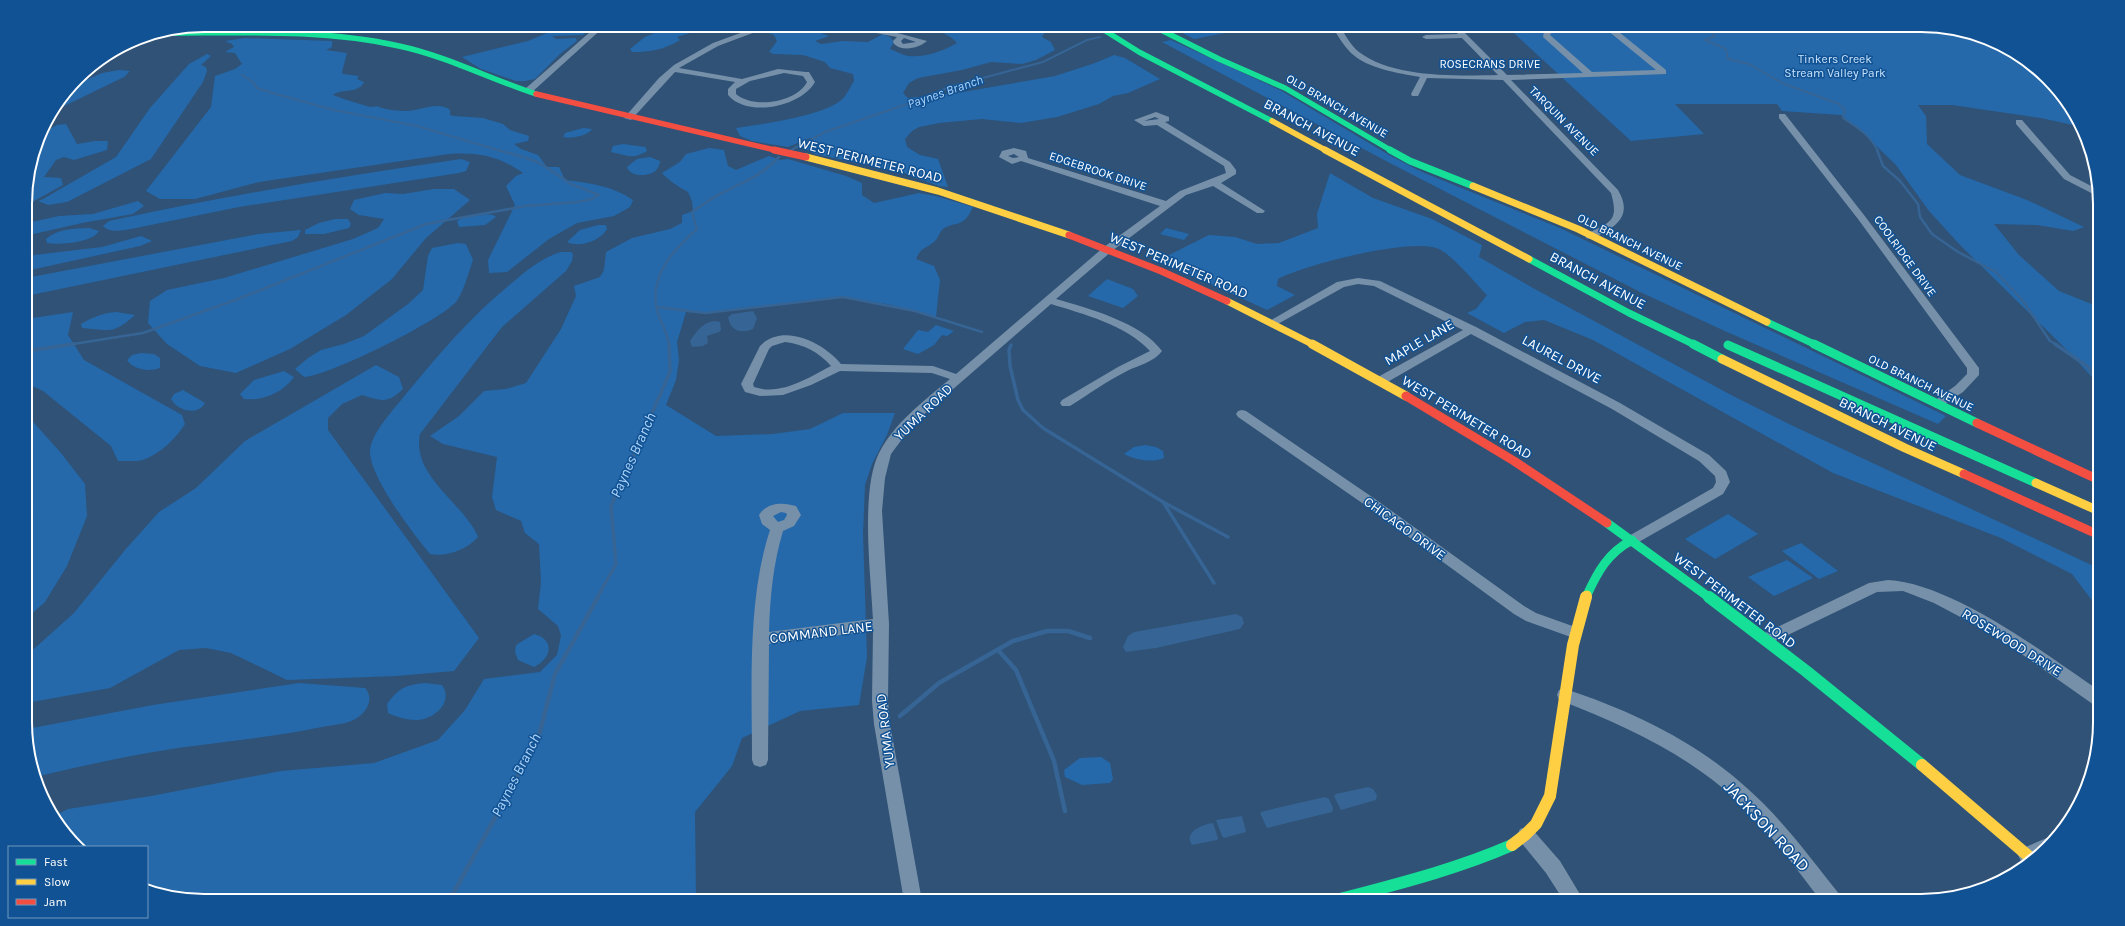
<svg xmlns="http://www.w3.org/2000/svg" width="2125" height="926" font-family="Karla,sans-serif">
	<style>
		.green { fill: #2569ab }
		.water { fill: #366494 }
		.lines { fill: none; stroke-linecap: round; stroke-linejoin: round }
		.stream-far3 { stroke: #366494; stroke-width: 2 }
		.stream-far2 { stroke: #366494; stroke-width: 2.5 }
		.stream-far1 { stroke: #366494; stroke-width: 3.5 }
		.stream { stroke: #366494; stroke-width: 4.5 }
		.street { fill: #7790a9; fill-rule: evenodd }
		.fast-far3 { stroke: #16e098; stroke-width: 5.5 }
		.fast-far2 { stroke: #16e098; stroke-width: 7 }
		.fast-far1 { stroke: #16e098; stroke-width: 9 }
		.fast { stroke: #16e098; stroke-width: 12 }
		.slow-far3 { stroke: #ffcf43; stroke-width: 5.5 }
		.slow-far2 { stroke: #ffcf43; stroke-width: 7 }
		.slow-far1 { stroke: #ffcf43; stroke-width: 9 }
		.slow { stroke: #ffcf43; stroke-width: 12 }
		.jam-far2 { stroke: #f24e42; stroke-width: 5.5 }
		.jam-far1 { stroke: #f24e42; stroke-width: 7 }
		.jam { stroke: #f24e42; stroke-width: 9 }
		.labels { text-anchor: middle; stroke-width: 3; stroke-linejoin: round; paint-order: stroke }
		.far-park-label { font-size: 12px; fill: #c7e3fd; stroke: #115294 }
		.far-street-label { font-size: 12px; fill: #fff; stroke: #115294 }
		.far-water-label { font-size: 13px; font-style: italic; fill: #abd4fa; stroke: #115294 }
		.street-label { font-size: 14px; fill: #fff; stroke: #115294 }
		.water-label { font-size: 15px; font-style: italic; fill: #abd4fa; stroke: #115294 }
		.near-street-label { font-size: 17px; fill: #fff; stroke: #115294 }
		.rim { fill: none; stroke: #fff; stroke-width: 2 }
	</style>
	<rect width="100%" height="100%" fill="#2f5276"/>
	<path class="green" d="M566,25H595L583,35L552,36L556,39L576,38L577,41L560,54L535,79L525,81H516L481,69L462,57L528,41Z
		M674,25L704,26L703,29L677,37L680,40C663,50 651,52 632,52L630,49L645,37Z
		M785,25H798L829,36L815,41L821,44L843,41L868,42L883,34L890,37L894,42L890,49C896,51 902,55 908,56C924,58 944,51 957,43C946,30 927,28 911,25H1059L1045,32L1042,37L1051,42L1055,50L1036,60L1022,64L991,62L962,70L918,78L909,83L903,93L908,98L957,93L1055,76L1095,63L1114,55L1125,58L1160,79L1128,93L1113,96L1099,104L1057,117L1021,123L982,119L939,123L919,127L912,131L905,139L907,147L920,155L938,159L948,187L939,186L901,172L815,154L805,149L812,142L810,138L788,147L752,141L740,136L736,128C762,124 818,117 840,101C846,97 850,87 854,81L853,74L830,68L825,62L803,55L774,54L769,52L777,41L774,35L762,31Z
		M1167,25H1267L1194,39Z
		M1505,25H1921L1989,39L2030,62L2063,95L2082,127L2041,118L1952,105H1918L1926,116L1927,144L1960,175L2027,200L2084,227L2073,231L2037,225L1994,224L2019,255L2059,291L2099,307V385L2071,354L1960,245L1929,211L1896,165L1860,130L1841,115L1782,111L1777,104H1675L1704,134L1631,141Z
		M245,38L332,41V47L326,50L347,53L342,72L343,74L359,76L357,79L364,82C359,94 341,88 333,95C345,100 358,103 370,107C372,107 377,106 379,107C387,110 398,111 408,111C421,110 439,101 450,110V115L454,116L483,118L503,124L510,130L529,136L528,141L514,144L521,149L538,155L547,167H559L565,180C590,183 613,186 633,200L630,207L614,216L577,223L549,239L507,272L489,273L488,260L515,205L506,186L516,176L523,173C499,156 478,152 449,154L259,182L195,199H160L146,191L211,107L215,76L235,69L242,64L235,53L225,52L234,47L232,44L225,41Z
		M1171,40L1280,90L1389,155L1422,172L1560,228L1946,416L1938,424L1727,332L1640,292L1388,162L1162,42Z
		M207,54L211,56L201,65L206,67L207,71L203,82L151,159L67,202L48,205L38,201L43,199L116,157L150,108L189,64Z
		M119,70L130,71L124,77L54,111L73,86L102,73Z
		M66,124L77,144L95,141H108L107,150L74,160L64,157L56,160L44,177L61,178L63,185L25,206V192L41,134L57,125Z
		M583,128L592,129C587,136 571,139 563,137L565,133Z
		M623,144L645,147L647,150L646,152L636,156H628L611,152L613,146Z
		M709,148L724,150L728,166L736,170L769,156L780,160L788,159L846,176L862,183V195L874,203L919,193L936,196L973,207C963,230 954,220 942,230C939,233 938,238 935,241C927,249 921,246 916,259L934,266L940,280L936,317L887,304L843,297L705,313L686,312L677,342L679,360L676,380L666,405L716,436L773,434L810,429L843,413H895L887,435L872,464L865,485L863,534L867,657L859,705L800,711L742,738L732,766L695,812L696,901H204L147,890V847H78L62,831L54,816L68,809L151,796L281,771L374,763L438,740L465,710L484,679L540,672L557,655L561,636L558,626L538,609L541,582L539,544L525,533L521,521L496,510L492,497L497,457L443,444L430,436L459,416L484,391L506,389L526,383L561,329L576,296L574,286L600,277L604,270L606,252L632,238L670,229L682,223V215L693,211L692,201L688,192C680,188 668,180 662,173L680,162L686,154Z
		M650,157L660,161C660,163 659,166 658,168C653,177 630,178 627,167L637,159Z
		M461,159L470,162L466,171L459,173L239,207L126,230C117,231 109,232 103,226L109,221C226,196 343,176 461,159Z
		M1330,173L1373,198L1432,219L1482,245L1479,257L1533,288L1733,396L1791,425L2100,569V611L2072,574L2001,538L1833,473L1593,340L1544,320L1525,322L1504,333L1467,313L1476,309L1487,295C1473,281 1458,261 1441,250C1417,235 1304,265 1278,279L1277,286L1295,295L1267,310L1159,260L1209,235L1235,237L1257,244L1279,243L1318,228L1317,214Z
		M434,189H454L470,200L426,238L392,279L346,315L290,349L236,373L200,366L167,344L148,323L150,301L167,290L224,278L353,239L378,228L384,219L359,215L350,209L354,200L385,193L403,194Z
		M138,201L144,206L133,214L82,223L25,236L27,223L59,216L93,214Z
		M485,214L493,215L496,217L485,225L459,227L457,221L467,216Z
		M335,219H348L351,224L349,228L324,234H305V230L319,223Z
		M598,225H606L607,229C600,241 580,248 567,242L580,230Z
		M89,228L99,231C92,243 59,245 47,243L46,239C59,228 73,229 89,228Z
		M1166,228L1189,234L1184,240L1160,234Z
		M301,230L298,237L292,241L26,296V278L258,234Z
		M141,236L152,241L140,246L26,271V256L102,247Z
		M458,243L466,244L473,260C469,271 463,294 456,302C437,322 331,375 304,377L295,369L308,358L321,350L344,344L364,336L408,304L423,290L428,256L432,248Z
		M561,252H571L573,254L572,261L566,271L502,327L420,434C411,476 464,503 478,537C466,550 447,557 430,554C412,532 372,480 370,453C369,435 395,408 406,394C439,354 472,315 513,282C527,270 543,257 561,252Z
		M1107,279L1133,289L1138,296L1123,308L1088,296Z
		M73,312L68,335L84,360L182,415L185,424C176,439 155,459 137,461C131,461 124,461 118,461L111,446L43,391L26,383V319Z
		M116,312L135,315C113,335 109,330 82,328L81,324C93,317 103,313 116,312Z
		M936,325L954,331L947,336L942,335L934,345L918,354L903,349L918,330L928,332Z
		M141,353L154,354L160,358V368C149,372 134,370 127,360L132,355Z
		M376,365L399,377L403,389C388,404 381,401 362,395L342,404L328,418V430L479,638L454,671L396,676L287,680L231,653L206,648L179,650L110,688L26,703V656L74,613L125,550L159,512L196,488L245,441Z
		M284,371L294,377C283,393 263,401 244,399L240,394L254,380Z
		M183,390L205,403C197,417 177,410 171,399L174,394Z
		M26,414L61,453L85,484L87,516L67,566L45,602L26,619Z
		M1145,445L1156,447L1163,451L1164,458C1152,463 1136,460 1124,454L1134,447Z
		M1728,514L1758,534L1715,559L1685,539Z
		M1801,543L1838,571L1819,579L1782,551Z
		M1787,560L1813,578L1774,596L1748,577Z
		M534,634C556,640 551,659 534,667L518,660L515,652L516,645Z
		M299,683L365,688C374,698 368,711 357,718C348,724 333,725 322,727C275,737 226,741 178,748C130,755 82,766 35,777L27,745V729L153,705Z
		M425,683L442,685C454,702 434,720 416,720C406,720 397,717 388,713L387,704C399,688 405,685 425,683Z
		M1101,757L1110,763L1113,779L1110,783L1082,785L1065,777L1064,770L1080,758Z"/>
	<path class="water" d="M753,311L757,318L753,329C741,334 730,331 728,317L732,314Z
		M714,321L720,322L721,330L719,332L707,336L708,343L703,346L692,347L690,341C697,331 702,323 714,321Z
		M1236,614L1242,617L1244,623L1240,629L1156,648L1126,652L1123,647L1128,636L1134,632Z
		M1368,787L1373,789L1377,795L1376,800L1341,810L1334,796L1336,794Z
		M1325,797L1329,799L1333,808L1332,812L1267,828L1260,813L1264,811Z
		M1242,816L1246,832L1224,838L1222,836L1216,820Z
		M1213,823L1218,838L1217,840L1192,845C1183,832 1203,824 1213,823Z"/>
	<g class="lines">
		<path class="stream-far3" d="M1134,25H1136
			M1708,25L1706,27L1715,36L1705,40L1726,49L1728,59L1749,64L1782,83L1839,104L1845,110L1843,118C1858,128 1869,134 1878,151
			M242,75L253,82L257,88L276,94L334,110L417,126L501,151
			M791,150L825,132L910,103L952,86L1043,62L1087,40L1100,37"/>
		<path class="stream-far2" d="M498,150L523,157
			M1877,150L1883,166L1900,181L1918,204L1920,217L1932,234L1958,252L1996,272L2023,301L2050,341L2057,345
			M656,307L705,313L843,297L915,311L982,332
			M67,345L143,333L238,299L426,224L526,206L577,202L592,199L599,195L571,184L540,163L526,158
			M669,345C668,333 660,322 657,310C649,276 673,250 697,229L692,212C702,205 713,197 724,192C749,179 758,178 779,157"/>
		<path class="stream-far1" d="M2055,344L2087,366L2099,384
			M1011,345L1009,350L1010,366L1018,400L1023,410L1043,428L1163,502L1214,583
			M26,351L74,344
			M1163,502L1228,537
			M597,598L616,564L611,506L670,372L669,344"/>
		<path class="stream" d="M998,650L1016,670L1054,761L1065,811
			M900,716L939,683L1013,641L1047,631H1068L1090,638
			M445,901L453,894L538,739L555,674L598,597"/>
		<path class="street" d="M598,25H606L531,93H525V89Z
			M762,25H774L718,46L679,68L742,79L778,69L806,72H809L815,82C801,107 747,118 728,95V89L735,82L675,72L631,120L624,118L659,78L674,65L713,43ZM784,73L803,76L807,82C796,103 753,109 736,94V89L750,81Z
			M835,25L879,28L927,41C919,48 903,52 894,44L893,41L897,37ZM904,38L916,42L903,44L901,41Z
			M1331,25H1339C1345,34 1350,45 1359,52C1393,78 1457,76 1498,75L1462,38L1426,39L1422,37L1426,35L1458,34L1449,25H1457L1507,75L1583,73L1543,37L1544,32L1548,30L1552,32L1550,35L1592,72L1656,70L1607,30L1614,28L1666,70V74L1511,80L1618,190C1631,212 1621,224 1601,234C1596,237 1592,240 1586,238V234C1611,222 1619,221 1611,193L1503,80L1427,78L1418,96H1412L1411,94L1420,77C1398,73 1368,69 1351,53C1343,45 1337,34 1331,25Z
			M1156,112L1169,117V121L1165,122L1230,162L1236,170V174L1221,183L1265,211L1263,213H1257L1213,186L1186,195L1112,251L1056,299C1088,308 1142,323 1162,351C1154,362 1139,365 1127,371C1107,381 1089,394 1070,406H1062L1060,403L1062,400L1118,367L1150,351C1126,325 1083,314 1051,304L914,423L891,454L885,478L882,511L889,624L888,701L890,724L922,901H904L874,724L872,701L873,631L769,644L768,760L766,765L760,767L754,765L752,760C752,686 747,600 770,530L762,524L759,515C767,502 783,502 796,506L801,515L794,526L783,531C773,564 770,598 769,632L873,619C871,576 860,491 879,453C895,422 924,401 950,379L932,373L840,371L811,385L783,395L760,396L745,392L741,384L760,346C783,322 824,343 841,364L933,366L956,374L1104,247L1160,206L1021,161L1012,164L999,157L1002,151L1014,148L1026,151L1028,158L1166,201L1180,191L1226,173L1224,166L1157,125L1144,126L1134,120ZM1155,117L1159,119L1144,121ZM1014,154L1019,157L1013,158L1008,156ZM785,342C803,344 819,352 831,366C808,378 781,396 754,387L753,384L769,349L772,346ZM781,512L786,513L787,515L784,520L778,522L773,516Z
			M1779,114H1785L1864,215L1979,368V375L1963,392L1940,407L1936,408L1930,404L1955,386L1967,374V368L1858,219L1779,118Z
			M2016,120H2022L2070,175L2099,190V197L2064,179L2016,124Z
			M1358,278L1380,281L1476,327L1620,403L1709,455L1726,471L1730,482L1723,494L1637,543H1627L1625,540L1627,537L1713,488L1716,482L1715,476L1699,461L1612,409L1471,334L1384,384H1376L1374,381L1376,378L1463,330L1374,286L1358,284L1344,287L1276,325H1268L1266,323L1337,282Z
			M1242,410L1246,411L1375,499L1524,606L1536,613L1578,628L1581,632L1578,636L1573,638L1568,636L1526,621L1514,614L1365,505L1238,417L1236,414L1238,411Z
			M1888,580C1954,584 2045,654 2100,691V706L2094,705L1996,636L1934,603L1903,591L1877,592L1771,643L1766,645L1761,643L1758,639L1761,635L1869,583Z
			M1565,689C1630,710 1697,742 1748,789C1783,820 1811,859 1840,895L1842,901H1821C1794,866 1768,829 1735,799C1684,752 1623,725 1559,700L1557,695L1559,690Z
			M1526,827L1532,829L1560,861L1584,901H1564L1546,873L1520,841L1517,835L1520,829Z
			M2049,837L2055,839L2032,861L2027,863L2021,861L2018,855L2021,849Z"/>
		<path class="fast-far3" d="M1096,25L1139,52L1272,121
			M1151,25L1219,59L1285,88L1392,151
			M166,33C243,33 323,29 399,46C446,56 490,79 536,94"/>
		<path class="fast-far2" d="M1390,150L1410,161L1473,186
			M1529,259L1629,313L1695,345
			M1767,322L1816,345"/>
		<path class="fast-far1" d="M1693,344L1722,359
			M1814,344L1977,423
			M1728,345L2036,483
			M1607,523L1710,598
			M1587,595C1598,571 1608,553 1632,540"/>
		<path class="fast" d="M1709,597L1806,671L1922,765
			M1333,901C1393,885 1455,870 1512,845"/>
		<path class="slow-far3" d="M119,49L146,37
			M1272,121L1327,151"/>
		<path class="slow-far2" d="M1325,150L1529,259
			M806,157L938,191L1069,235
			M1473,186L1578,229L1767,322
			M1227,301L1314,345"/>
		<path class="slow-far1" d="M1312,344L1406,396
			M1722,359L1905,448L1964,474
			M2036,483L2099,511
			M1586,598L1587,595"/>
		<path class="slow" d="M1922,765L2033,860
			M1512,845L1525,835L1536,824L1550,796L1573,645L1586,597"/>
		<path class="jam-far2" d="M536,94L779,151"/>
		<path class="jam-far1" d="M774,150L806,157
			M1069,235L1161,271L1227,301"/>
		<path class="jam" d="M1406,396L1514,461L1607,523
			M1977,423L2099,480
			M1964,474L2099,535"/>
	</g>
	<g class="labels">
		<g class="far-park-label">
			<text x="1835" y="63">Tinkers Creek<tspan x="1835" dy="14">Stream Valley Park</tspan></text>
		</g>
		<g class="far-street-label">
			<text x="1490" y="68">ROSECRANS DRIVE</text>
			<text transform="translate(1337 106) rotate(30)" y="4">OLD BRANCH AVENUE</text>
			<text transform="translate(1564 121) rotate(45)" y="4">TARQUIN AVENUE</text>
			<text transform="translate(1098 171) rotate(18)" y="4">EDGEBROOK DRIVE</text>
			<text transform="translate(1630 242) rotate(26)" y="4">OLD BRANCH AVENUE</text>
			<text transform="translate(1905 256) rotate(54)" y="4">COOLRIDGE DRIVE</text>
			<text transform="translate(1921 383) rotate(26)" y="4">OLD BRANCH AVENUE</text>
		</g>
		<g class="far-water-label">
			<text transform="translate(945 91) rotate(-19)" y="5">Paynes Branch</text>
		</g>
		<g class="street-label">
			<text transform="translate(1312 127) rotate(28)" y="5">BRANCH AVENUE</text>
			<text transform="translate(870 160) rotate(14)" y="5">WEST PERIMETER ROAD</text>
			<text transform="translate(1179 265) rotate(23)" y="5">WEST PERIMETER ROAD</text>
			<text transform="translate(1598 280) rotate(28)" y="5">BRANCH AVENUE</text>
			<text transform="translate(1419 342) rotate(-30)" y="5">MAPLE LANE</text>
			<text transform="translate(1562 359) rotate(28)" y="5">LAUREL DRIVE</text>
			<text transform="translate(923 412) rotate(-44)" y="5">YUMA ROAD</text>
			<text transform="translate(1467 417) rotate(31)" y="5">WEST PERIMETER ROAD</text>
			<text transform="translate(1888 424) rotate(26)" y="5">BRANCH AVENUE</text>
			<text transform="translate(1405 528) rotate(36)" y="5">CHICAGO DRIVE</text>
			<text transform="translate(1735 600) rotate(37)" y="5">WEST PERIMETER ROAD</text>
			<text transform="translate(821 632) rotate(-7)" y="5">COMMAND LANE</text>
			<text transform="translate(2012 642) rotate(32)" y="5">ROSEWOOD DRIVE</text>
			<text transform="translate(885 731) rotate(-97)" y="5">YUMA ROAD</text>
		</g>
		<g class="water-label">
			<text transform="translate(633 455) rotate(-66)" y="5">Paynes Branch</text>
			<text transform="translate(516 775) rotate(-63)" y="5">Paynes Branch</text>
		</g>
		<g class="near-street-label">
			<text transform="translate(1767 826) rotate(47)" y="6">JACKSON ROAD</text>
		</g>
	</g>
	<path d="M0 0H2125V926H0ZM204 32H1921A172 172 0 0 1 2093 204V722A172 172 0 0 1 1921 894H204A172 172 0 0 1 32 722V204A172 172 0 0 1 204 32Z" fill="#115294" fill-rule="evenodd"/>
	<path class="rim" d="M204 32H1921A172 172 0 0 1 2093 204V722A172 172 0 0 1 1921 894H204A172 172 0 0 1 32 722V204A172 172 0 0 1 204 32Z"/>
	<rect x="8" y="846" width="140" height="72" fill="#115294" stroke="#7097bf"/>
	<rect x="16" y="859" width="20" height="6" fill="#16e098" stroke="#7097bf"/>
	<text x="44" y="866" font-size="12" fill="#ffffff">Fast</text>
	<rect x="16" y="879" width="20" height="6" fill="#ffcf43" stroke="#7097bf"/>
	<text x="44" y="886" font-size="12" fill="#ffffff">Slow</text>
	<rect x="16" y="899" width="20" height="6" fill="#f24e42" stroke="#7097bf"/>
	<text x="44" y="906" font-size="12" fill="#ffffff">Jam</text>
</svg>
